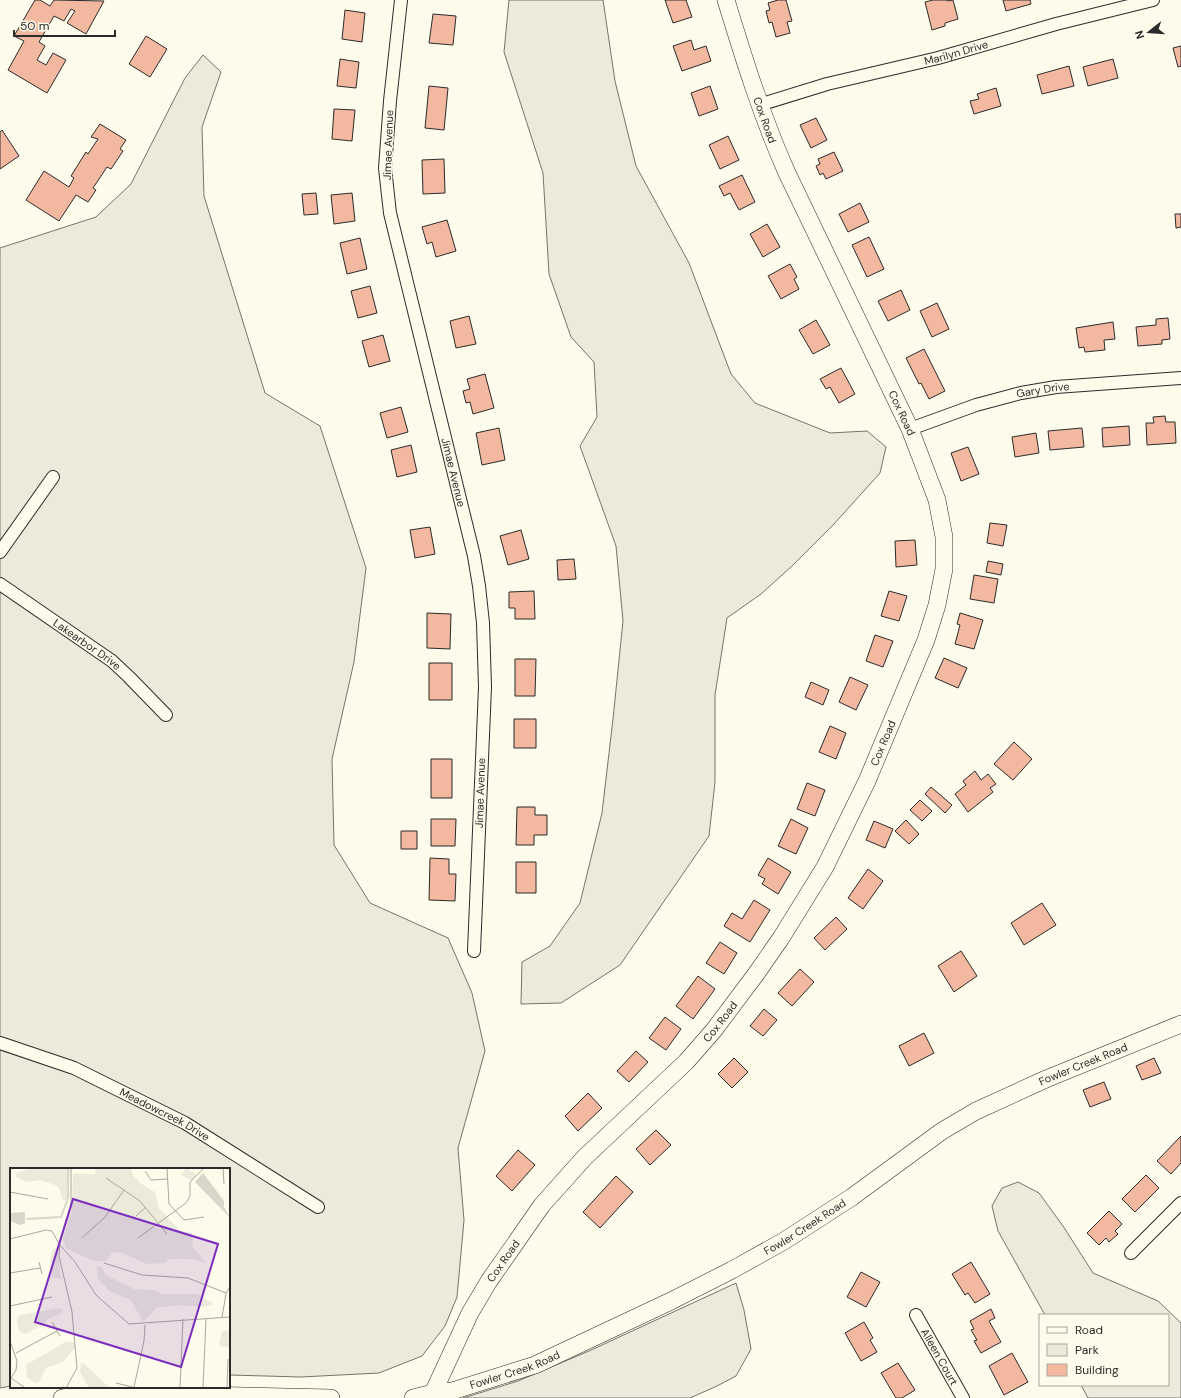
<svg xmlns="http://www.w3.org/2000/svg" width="1181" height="1398" font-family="'DM Sans',sans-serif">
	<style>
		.green { fill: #ecebdb; stroke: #74746e }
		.building { fill: #f2b8a0; stroke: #2b2b2b }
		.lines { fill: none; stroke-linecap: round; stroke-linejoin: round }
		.street-casing { stroke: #2b2b2b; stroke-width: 14 }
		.secondary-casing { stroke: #2b2b2b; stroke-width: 18 }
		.street { stroke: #fdfbea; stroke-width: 12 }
		.secondary { stroke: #fdfbea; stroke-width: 17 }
		.labels { text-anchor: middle; stroke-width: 3; stroke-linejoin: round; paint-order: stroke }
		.street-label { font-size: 11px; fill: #2b2b2b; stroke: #fdfbea }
		.inset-river { fill: none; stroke: #d8d7c9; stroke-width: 2 }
		.inset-road { fill: none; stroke: #a9a89e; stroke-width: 1 }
		.view { fill: #7b2cbf; fill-opacity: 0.15; stroke: #7b2cbf; stroke-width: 2 }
		.inset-edge { fill: none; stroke: #2b2b2b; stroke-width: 2 }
	</style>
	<rect width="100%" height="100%" fill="#fdfbea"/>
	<path class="green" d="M509,0H603L615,81L636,166L689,263L731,374L755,403L830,433L867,431L886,447L880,473L834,524L792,566L761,594L727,618L715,695V782L709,836L620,965L561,1003L521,1004L522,962L550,946L580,903L602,813L613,719L623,621L616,546L580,446L597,417L594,362L571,337L549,274L543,173L504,52Z
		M203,55L221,72L202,127L204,196L265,393L320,426L366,568L354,662L332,759L334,845L370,903L448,938L472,993L485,1051L458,1148L464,1220L457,1297L445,1326L422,1356L379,1373L301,1377L229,1375V1169H11V1386L0,1388V248L96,217L131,184L185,78Z
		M1018,1182L1039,1193L1063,1226L1093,1273L1158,1301L1181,1323V1398H1088L1081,1385H1168V1315H1045L998,1231L992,1206L1002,1188Z
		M736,1283L744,1310L751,1349L736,1376L717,1386L690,1398H463L518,1381L589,1351Z"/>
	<path class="building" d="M35,0H40L50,6L54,0L104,1L86,34L67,23L75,11L71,9L64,21L54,16L39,42L45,46L37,60L46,65L53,53L66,60L47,93L8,70L24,41L14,36Z
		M665,0H686L692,17L673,23Z
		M778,0H786L792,21L787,22L790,33L776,37L772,22L769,23L766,11L770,10L768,3Z
		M933,0H947L948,1L953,0L958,19L945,23V26L932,30L925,2Z
		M1003,0H1030L1031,4L1006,11Z
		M345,10L365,13L362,42L342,39Z
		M433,14L456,16L453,45L429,43Z
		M146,36L167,49L150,77L129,64Z
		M691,40L694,50L706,46L711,61L682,71L673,46Z
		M1181,46V66L1178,67L1173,48Z
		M340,59L359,62L356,88L337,86Z
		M1113,59L1118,78L1088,86L1083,67Z
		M1069,66L1074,86L1042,94L1037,75Z
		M429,86L448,88L444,130L425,128Z
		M710,86L718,109L699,116L691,93Z
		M996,88L1001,106L974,114L970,101L979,99L977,94Z
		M334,109L355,110L352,141L332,139Z
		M816,118L827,140L811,148L800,125Z
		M100,124L126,140L120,149L123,151L111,169L107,167L93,188L96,190L88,202L76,195L59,221L26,200L44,171L69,187L74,178L71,176L86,152L88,154L98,139L91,137Z
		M2,130L19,156L0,169V132Z
		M728,136L739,160L720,169L709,145Z
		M834,152L843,171L826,179L823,173L820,175L816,166L820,164L818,159Z
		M444,159L445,193L423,194L422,160Z
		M742,175L755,202L739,210L730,193L724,196L719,186Z
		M316,193L318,214L304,215L302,194Z
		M352,193L355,221L334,224L331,195Z
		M860,203L869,222L848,232L839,214Z
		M1175,214H1181V227L1176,228Z
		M447,220L456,251L436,257L432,242L427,244L422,227Z
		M767,224L780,247L763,257L750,234Z
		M869,237L884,269L867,277L852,245Z
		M360,238L367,269L347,274L340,243Z
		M790,264L797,277L794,279L799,289L781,299L768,276Z
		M370,286L377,313L358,318L351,291Z
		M901,290L910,310L888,321L878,301Z
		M937,303L949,329L932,337L920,311Z
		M469,316L476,344L456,348L450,321Z
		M1168,318L1170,339L1162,340V344L1138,346L1136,327L1156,325V319Z
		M816,320L830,345L813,354L799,330Z
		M1113,322L1115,339L1104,340L1105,350L1085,352L1084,347L1079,348L1076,328Z
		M383,335L390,361L369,367L362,341Z
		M924,349L945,391L929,399L921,383L919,384L906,358Z
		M841,368L855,394L839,403L830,387L826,389L820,379Z
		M485,374L494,408L473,414L470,402L466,403L463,391L470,389L467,379Z
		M401,407L408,432L387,438L380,413Z
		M1165,416L1166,422H1175L1176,443L1147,445L1146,423H1154L1153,417Z
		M1129,426L1130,445L1103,447L1102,428Z
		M499,428L505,460L482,465L476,433Z
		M1082,428L1084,447L1050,450L1048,431Z
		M1036,433L1039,453L1015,457L1012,437Z
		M411,445L417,472L397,477L391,450Z
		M968,447L979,474L961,481L951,453Z
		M990,523L1007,525L1003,546L987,543Z
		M430,527L435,554L415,558L410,530Z
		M521,530L529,559L508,565L500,536Z
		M915,540L917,565L896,567L895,541Z
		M574,559L576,579L558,580L557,560Z
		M988,561L1003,564L1001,575L986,572Z
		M974,575L998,579L994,603L970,599Z
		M534,591L535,619H515V608H509V592Z
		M889,591L907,596L899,621L881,616Z
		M427,613L451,614L450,649L427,648Z
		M960,613L983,620L974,649L955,644L960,625L957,624Z
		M875,635L893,641L883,667L866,661Z
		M944,658L967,668L958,688L935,678Z
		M515,659H536L535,696H515Z
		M429,663H452V700H429Z
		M850,677L868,685L856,710L839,702Z
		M811,682L829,690L823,705L805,697Z
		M514,719H536V748H514Z
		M830,726L846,733L836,759L819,752Z
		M1014,742L1032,759L1013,780L994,764Z
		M431,759H452V798H431Z
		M975,771L981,780L988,774L996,784L990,788L993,792L968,812L955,794L966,785L963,781Z
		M807,783L825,790L815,816L797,809Z
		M931,787L952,805L945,813L925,794Z
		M920,800L932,811L922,821L910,810Z
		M517,807H535V815H547V835H534V845H516Z
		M431,819H456L455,846H431Z
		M791,819L808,828L796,854L778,846Z
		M906,820L919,834L909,844L895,831Z
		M874,821L893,829L885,848L866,840Z
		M401,831H417V849H401Z
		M430,858L449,859V874H456L455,901L429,900Z
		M768,858L791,872L778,894L762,884L765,879L758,875Z
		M516,862H536V893H516Z
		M868,869L883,881L863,909L848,898Z
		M754,900L770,910L750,942L724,926L732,913L742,919Z
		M1042,903L1056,925L1024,945L1011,923Z
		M836,917L847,929L825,950L814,938Z
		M720,942L737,953L724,974L706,963Z
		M961,951L977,976L954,992L938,966Z
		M800,969L814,982L792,1006L778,993Z
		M698,976L715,989L693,1019L676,1006Z
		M764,1009L777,1020L763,1036L750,1026Z
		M665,1017L681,1029L666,1050L649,1038Z
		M924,1033L934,1053L909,1066L899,1046Z
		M636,1051L648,1062L629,1082L617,1071Z
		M734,1058L748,1072L732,1088L718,1074Z
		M1154,1058L1161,1073L1142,1080L1136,1066Z
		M1104,1082L1111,1099L1090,1107L1083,1090Z
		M588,1093L602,1108L578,1131L565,1116Z
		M656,1130L671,1145L650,1165L636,1149Z
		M1181,1136V1163L1171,1174L1157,1161Z
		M518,1150L535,1165L512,1191L496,1176Z
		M1146,1175L1159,1188L1135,1212L1122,1199Z
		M616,1176L633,1192L600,1228L583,1212Z
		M1109,1211L1122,1224L1115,1231L1118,1234L1109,1242L1106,1238L1099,1245L1087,1233Z
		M971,1262L990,1294L975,1303L968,1293L965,1295L952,1274Z
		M861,1272L880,1282L866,1307L847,1297Z
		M991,1309L995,1318L989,1321L1001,1342L981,1353L974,1341L977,1340L971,1330L974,1329L970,1321Z
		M864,1322L873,1338L870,1340L877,1352L861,1361L845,1333Z
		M1012,1353L1028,1382L1004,1395L989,1366Z
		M898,1363L915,1390L902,1398H896L881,1373Z"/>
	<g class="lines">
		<g class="street-casing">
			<g id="street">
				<path id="s1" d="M401,0L390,101L385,168L390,213L474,556L479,586L483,623L485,687L474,951"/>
				<path id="s2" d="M759,105L827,84L938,58L1056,24L1153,0"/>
				<path id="s3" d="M910,429L976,405L1021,393L1056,387L1181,378"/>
				<path d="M0,552L53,477"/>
				<path id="s4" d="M0,584L112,661L129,677L166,715"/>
				<path id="s5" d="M0,1043L74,1068L185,1123L318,1207"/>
				<path d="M1131,1253L1181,1203"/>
				<path id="s6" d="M916,1315L963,1398"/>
			</g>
		</g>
		<g class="secondary-casing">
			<g id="secondary">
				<path d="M62,1398L72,1396L116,1393L331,1398"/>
				<path id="s7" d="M413,1398L433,1393L452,1391L535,1365L671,1301L732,1270L784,1241L852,1197L942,1131L976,1111L1046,1079L1181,1024"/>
				<path id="s8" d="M428,1398L433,1393L470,1313L489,1281L542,1205L585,1157L686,1062L714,1030L756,974L781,938L825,867L867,781L926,640L937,605L944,569V537L937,500L910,429L787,173C762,117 744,59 726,0"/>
			</g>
		</g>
		<use href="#street" class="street"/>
		<use href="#secondary" class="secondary"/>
	</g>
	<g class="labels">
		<g class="street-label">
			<text dy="4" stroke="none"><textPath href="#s2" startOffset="204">Marilyn Drive</textPath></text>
			<text transform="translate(765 120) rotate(70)" y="4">Cox Road</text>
			<text transform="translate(388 145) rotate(-88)" y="4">Jimae Avenue</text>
			<text dy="4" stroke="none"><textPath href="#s3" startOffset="139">Gary Drive</textPath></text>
			<text transform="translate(902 413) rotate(65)" y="4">Cox Road</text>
			<text dy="4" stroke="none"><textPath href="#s1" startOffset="481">Jimae Avenue</textPath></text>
			<text dy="4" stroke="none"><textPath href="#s4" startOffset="106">Lakearbor Drive</textPath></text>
			<text dy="4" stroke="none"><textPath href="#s8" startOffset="805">Cox Road</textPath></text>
			<text transform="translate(480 793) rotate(-88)" y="4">Jimae Avenue</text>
			<text dy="4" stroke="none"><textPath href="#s8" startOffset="481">Cox Road</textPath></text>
			<text dy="4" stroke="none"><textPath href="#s7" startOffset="754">Fowler Creek Road</textPath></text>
			<text dy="4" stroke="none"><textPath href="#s5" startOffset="180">Meadowcreek Drive</textPath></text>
			<text dy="4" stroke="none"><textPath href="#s7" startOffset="430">Fowler Creek Road</textPath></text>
			<text dy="4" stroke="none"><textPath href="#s8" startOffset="157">Cox Road</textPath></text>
			<text dy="4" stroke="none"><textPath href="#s6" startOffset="48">Alleen Court</textPath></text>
			<text dy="4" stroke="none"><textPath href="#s7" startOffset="106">Fowler Creek Road</textPath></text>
		</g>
	</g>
	<g transform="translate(10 1168)">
		<rect width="220" height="220" fill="#fdfbea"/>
		<path d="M23,0H60L58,33L53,32L48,18L30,12L15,14L6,9V5ZM86,0H121L122,6L130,15L145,24L149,40L169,62L182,65L183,79L196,95L181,91H159L154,95L137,96L110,84L102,85L96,93H83L56,80L53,71L62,43L63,9L64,5L85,7ZM176,0L187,7L181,12L171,7ZM48,79V86L51,111L42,109L40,93L43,81ZM87,98L91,99L96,107L124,121L143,122L152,126H187L204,136L193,139L171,137L146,140L133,154L121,132L99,123L88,110ZM48,140L53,142L51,146L41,149L29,159L15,166L9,163L7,152L10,147ZM220,162V179L209,178L212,163ZM55,174H65V180L53,194L36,200L29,214L25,215L17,209L16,197ZM71,195L74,196L100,220H79L70,204Z" fill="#ecebdb"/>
		<path d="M193,5L214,33V39L220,50L185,14ZM15,44V55L10,57L0,53V45Z" fill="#d8d7c9"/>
		<path class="inset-river" d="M16,51L51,49L58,30V0"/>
		<path class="inset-road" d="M157,0L159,36L174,52L194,49M213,0L214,16M135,3L141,12L158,11M96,10L130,33L157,66M0,24L38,31M126,48L136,39M72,70L95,49L114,22M128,70L176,35L180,28V14L194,0M0,71L36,62L42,63L49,76L65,94L86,127L119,156L220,149M29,94L32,106M94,95L132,107L178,110L216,125M0,105L30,100M0,138L42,129M212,150L216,125L220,119M42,154L50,168M0,173L7,193L6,202L1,210M6,185L47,163M1,210L15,220M106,215L126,220M124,219L134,173L135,157M56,220L67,200L62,144L49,88L50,74L61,39V0M170,220L173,151M193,220L196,151M217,220L218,191"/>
		<path class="view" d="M63,31L208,76L171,199L25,154Z"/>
		<rect width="220" height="220" class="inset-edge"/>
	</g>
	<rect x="1039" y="1314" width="130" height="72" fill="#fdfbea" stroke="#a9a89e"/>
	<rect x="1047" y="1327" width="20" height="6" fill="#fdfbea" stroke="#a9a89e"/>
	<text x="1075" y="1334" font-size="12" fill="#2b2b2b">Road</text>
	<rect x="1047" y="1344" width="20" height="12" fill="#ecebdb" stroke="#a9a89e"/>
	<text x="1075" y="1354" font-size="12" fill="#2b2b2b">Park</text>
	<rect x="1047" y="1364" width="20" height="12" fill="#f2b8a0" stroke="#a9a89e"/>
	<text x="1075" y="1374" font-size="12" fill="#2b2b2b">Building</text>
	<g transform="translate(1149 32) rotate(253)" stroke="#fdfbea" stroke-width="3" paint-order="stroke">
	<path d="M0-3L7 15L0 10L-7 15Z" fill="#2b2b2b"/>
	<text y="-6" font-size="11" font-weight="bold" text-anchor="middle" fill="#2b2b2b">N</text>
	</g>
	<path d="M14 30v6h101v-6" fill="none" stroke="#2b2b2b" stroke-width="2"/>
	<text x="20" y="30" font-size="12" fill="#2b2b2b" stroke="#fdfbea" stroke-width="3" paint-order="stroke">50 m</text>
</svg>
